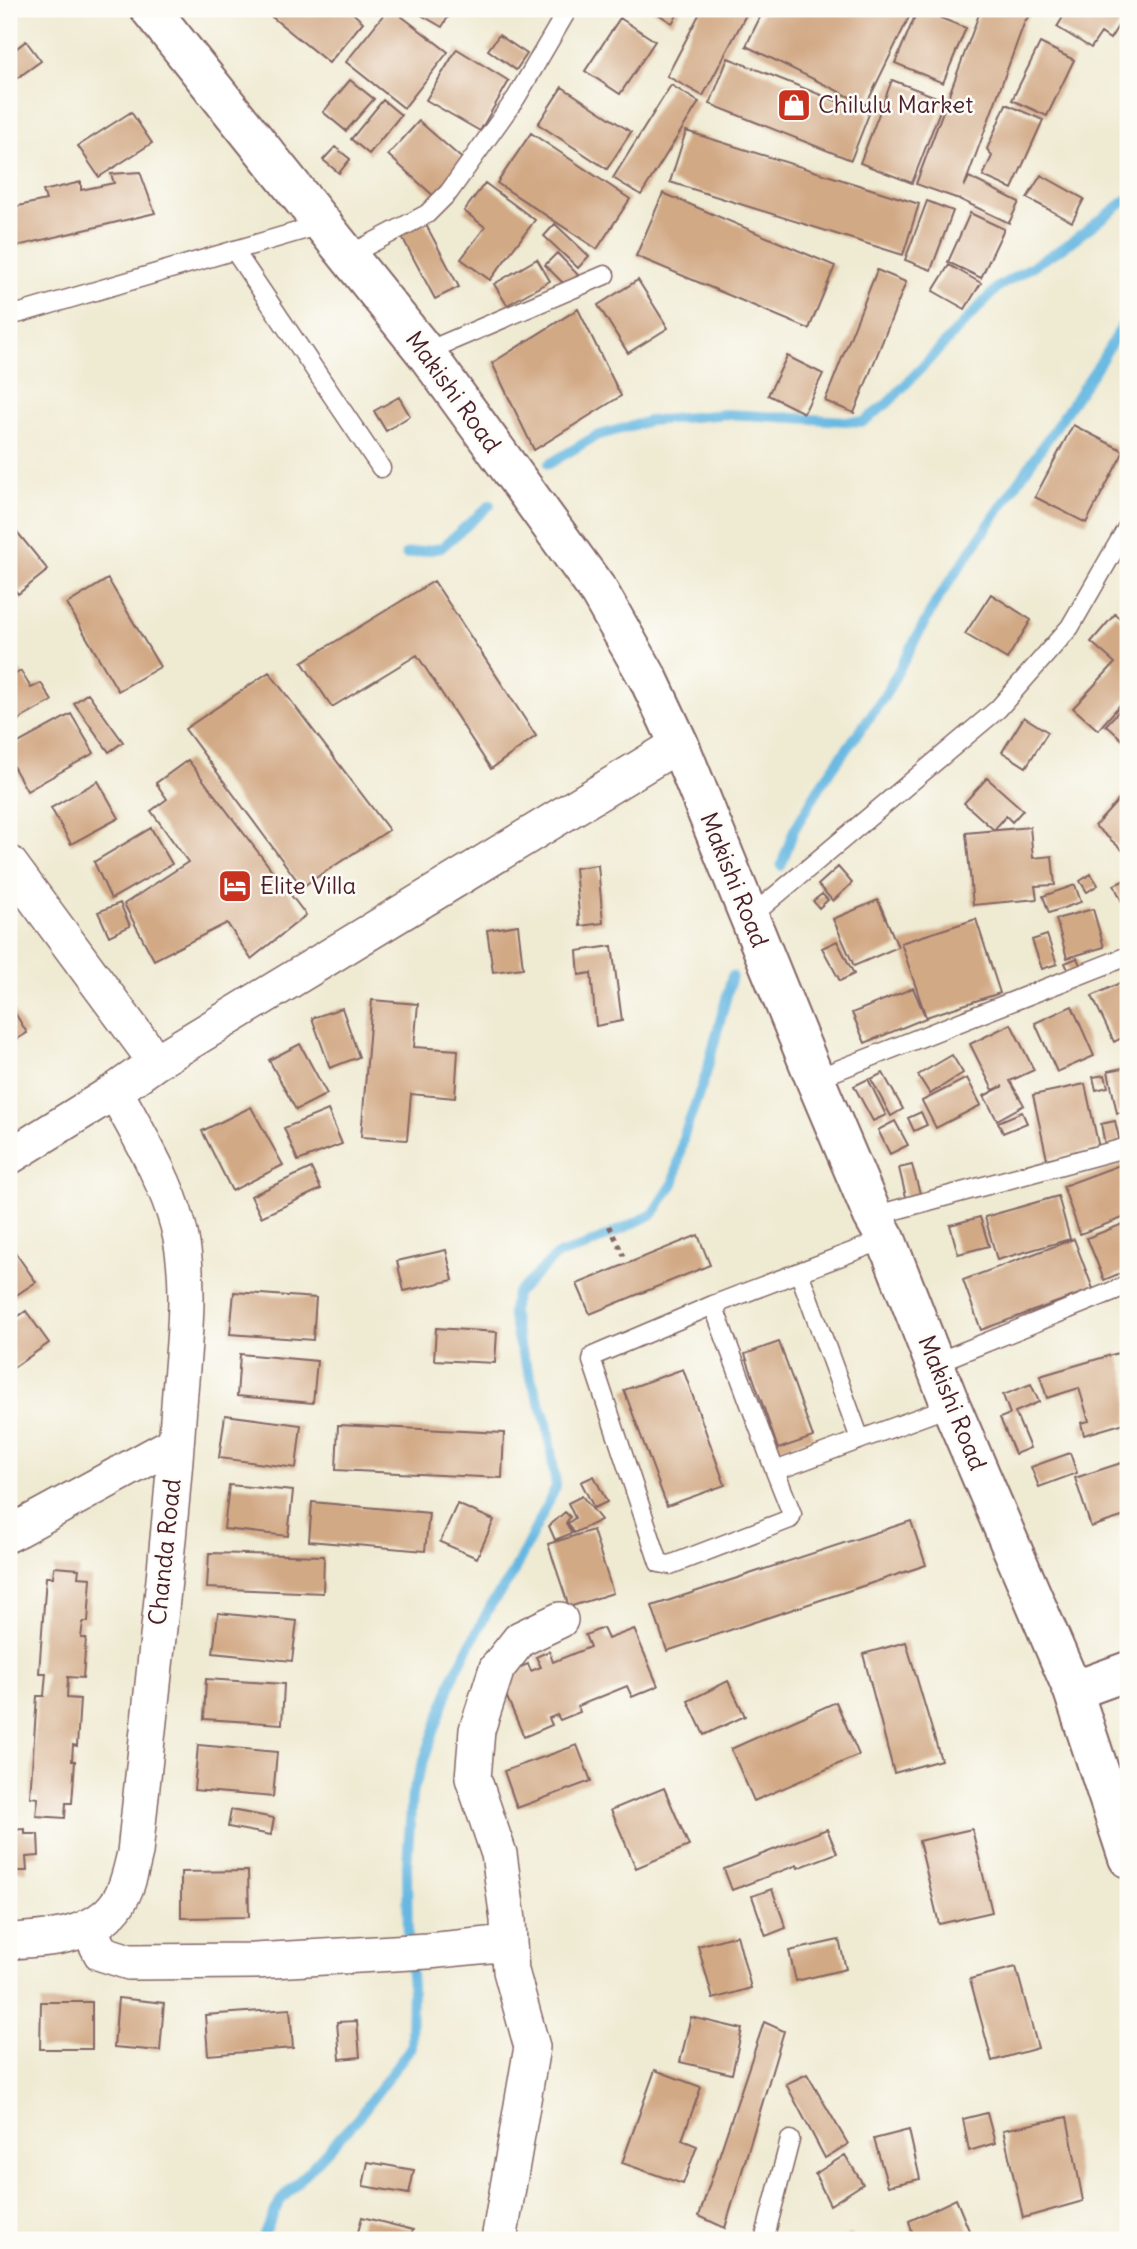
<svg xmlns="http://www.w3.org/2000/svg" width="1137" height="2249" font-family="Delius,sans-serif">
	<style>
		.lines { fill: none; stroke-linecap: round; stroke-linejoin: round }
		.stream { stroke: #66b7e1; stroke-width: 10 }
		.building { fill: #d2a985 }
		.lane-casing { stroke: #846665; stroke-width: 21 }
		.street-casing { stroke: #846665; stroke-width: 38 }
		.secondary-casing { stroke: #846665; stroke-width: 42 }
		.path { stroke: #846665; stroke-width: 4.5; stroke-dasharray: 5 5; stroke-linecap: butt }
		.lane { stroke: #fff; stroke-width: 18 }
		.street { stroke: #fff; stroke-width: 35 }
		.secondary { stroke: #fff; stroke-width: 38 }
		.labels { text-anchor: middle; stroke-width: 5; stroke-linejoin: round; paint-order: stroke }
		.poi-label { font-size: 24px; fill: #4a1f2b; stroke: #fdfcf7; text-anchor: start }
		.street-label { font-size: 24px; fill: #4a1f2b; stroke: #fdfcf7 }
	</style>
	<rect width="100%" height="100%" fill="#fdfcf7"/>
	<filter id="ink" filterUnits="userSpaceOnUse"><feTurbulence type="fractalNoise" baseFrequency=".0143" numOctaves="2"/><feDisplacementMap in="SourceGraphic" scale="14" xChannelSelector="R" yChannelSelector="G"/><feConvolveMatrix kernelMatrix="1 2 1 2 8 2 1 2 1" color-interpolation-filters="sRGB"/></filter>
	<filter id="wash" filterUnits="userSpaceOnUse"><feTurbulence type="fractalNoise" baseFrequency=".00686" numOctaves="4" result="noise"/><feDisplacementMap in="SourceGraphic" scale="28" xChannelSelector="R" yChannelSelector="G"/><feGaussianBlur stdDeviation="1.57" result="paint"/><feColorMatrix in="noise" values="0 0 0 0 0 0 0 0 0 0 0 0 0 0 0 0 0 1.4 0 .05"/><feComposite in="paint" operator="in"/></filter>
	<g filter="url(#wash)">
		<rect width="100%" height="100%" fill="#efead2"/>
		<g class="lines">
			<path class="stream" d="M549,464L596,436L649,421L726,414L863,422L888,403L998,287L1064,247L1128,199
				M406,554L441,548L490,505
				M781,866L794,830L822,783L884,697L937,600L1099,364L1128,316
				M261,2240L280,2201L358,2118L411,2047L412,1985L408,1945L407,1865L412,1794L454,1675L492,1603L510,1579L556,1487L547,1423L518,1342L512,1312L516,1294L557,1255L584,1247L653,1214L674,1182L684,1135L706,1074L732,976"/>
		</g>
		<g id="blocks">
			<path class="building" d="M262,9H348L363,22L329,63Z
				M388,9H392L448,52L404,108L346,62Z
				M411,9H453L442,27Z
				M651,9H681L672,23Z
				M702,9H749L703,96L667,76Z
				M764,9H913L866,105L746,46Z
				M918,9L966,28L943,83L895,63Z
				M981,9H1035L1025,21L964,187L969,177L1019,202L1009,223L959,199L916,184Z
				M1068,9H1128V10L1110,39L1101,33L1091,48L1057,27Z
				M620,18L655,41L620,94L585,71Z
				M499,35L527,54L516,70L488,50Z
				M26,41L41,61L9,84V54Z
				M1040,43L1074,60L1047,116L1012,100Z
				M457,49L509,81L480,131L426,100Z
				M728,58L869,114L851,160L710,104Z
				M350,80L374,99L346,131L323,112Z
				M892,80L944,100L912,183L860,163Z
				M671,85L699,102L641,195L613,178Z
				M562,87L631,132L607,169L538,124Z
				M383,100L401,115L369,154L351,139Z
				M1006,104L1043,120L1012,189L983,176L992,156L987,149Z
				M131,112L152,143L99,177L78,146Z
				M419,121L467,163L436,198L388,155Z
				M686,131L919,204L903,255L670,182Z
				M531,133L630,199L597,249L497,183Z
				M335,147L350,159L339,173L323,160Z
				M140,172L155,213L9,248V208L46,200L43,191L81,182V190L114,183L111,174Z
				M1041,175L1084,199L1072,222L1027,198Z
				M485,183L535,220L490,280L461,259L485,227L464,211Z
				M663,193L835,266L809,329L636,256Z
				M927,201L953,211L931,270L905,260Z
				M970,213L1004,229L981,278L948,262Z
				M424,221L459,287L435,299L400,233Z
				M555,224L589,256L578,268L544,236Z
				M557,253L578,275L566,286L545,265Z
				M537,259L550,281L507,305L494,284Z
				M949,265L981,283L965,309L933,291Z
				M877,270L906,282L854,413L825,401Z
				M638,280L668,328L628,353L598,305Z
				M578,309L621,396L534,450L492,363Z
				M787,356L823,374L804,413L768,395Z
				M399,397L410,416L386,431L374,411Z
				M1073,425L1124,451L1086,523L1035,497Z
				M9,522L48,570L18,594L9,583Z
				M108,579L160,667L118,691L67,604Z
				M434,581L536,736L491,769L417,655L332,707L302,662Z
				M991,594L1031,620L1007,659L965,634Z
				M1115,614L1128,626V696L1098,730L1073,708L1115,663L1091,642Z
				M21,671L31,688L41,683L52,701L9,725V678Z
				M269,672L389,830L302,887L185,729Z
				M88,693L123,742L109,752L74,703Z
				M1128,701V745L1106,725Z
				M71,714L94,753L27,791L9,759V748Z
				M1024,717L1048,732L1026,767L1002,752Z
				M188,760L306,915L251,959L227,923L154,960L124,904L188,862L151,811L167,799L156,783Z
				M987,778L1023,810L1012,822L1006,816L994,830L964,803Z
				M98,781L119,818L71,844L51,808Z
				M1123,795L1128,800V855L1095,826Z
				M1030,827L1033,858L1052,856L1055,885L1035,886L1037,899L973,905L966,833Z
				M151,828L172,864L111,899L94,862Z
				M598,865L603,923L580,926L575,868Z
				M838,867L852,883L833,901L818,885Z
				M1091,874L1098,885L1087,892L1080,881Z
				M1125,880L1128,887V914L1114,885Z
				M1075,885L1081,902L1049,913L1043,896Z
				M822,894L828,900L819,908L813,901Z
				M878,900L898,947L854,966L833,919Z
				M120,903L130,926L109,936L98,912Z
				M1093,909L1104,947L1067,958L1056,919Z
				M976,919L1000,993L926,1017L901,943Z
				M518,925L523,968L493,972L487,930Z
				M1047,935L1057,964L1042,969L1032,940Z
				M837,941L854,974L840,981L822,948Z
				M612,946L622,1021L596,1026L591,973L579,975L577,951Z
				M1077,958L1081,967L1069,972L1065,963Z
				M1128,979V1035L1114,1042L1092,996Z
				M913,988L926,1018L865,1043L852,1013Z
				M372,1000L418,1004L414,1047L458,1050L455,1098L411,1094L407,1140L361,1137Z
				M9,1003L27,1033L9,1044Z
				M1072,1006L1094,1056L1057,1072L1035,1023Z
				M342,1008L359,1057L330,1068L312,1018Z
				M1011,1024L1034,1070L1010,1081L1024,1105L997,1120L984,1096L1003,1086L993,1090L970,1044Z
				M300,1044L327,1094L296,1110L269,1060Z
				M952,1055L963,1073L930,1094L918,1075Z
				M1128,1067V1111L1117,1113L1108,1071Z
				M883,1073L903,1109L891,1116L871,1079Z
				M1105,1075L1108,1087L1096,1090L1093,1077Z
				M967,1078L981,1105L936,1128L922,1101Z
				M868,1079L886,1115L873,1121L854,1086Z
				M1085,1084L1099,1148L1047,1159L1033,1095Z
				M251,1107L283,1165L232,1191L202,1131Z
				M328,1110L342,1144L298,1161L284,1128Z
				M921,1112L927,1125L914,1131L908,1118Z
				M1022,1112L1027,1123L1003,1133L998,1122Z
				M895,1121L908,1145L890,1154L878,1130Z
				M1115,1121L1120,1142L1105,1145L1101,1124Z
				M1128,1162V1216L1080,1234L1063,1186Z
				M912,1165L921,1197L907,1201L899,1168Z
				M311,1168L321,1189L261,1217L251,1196Z
				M1058,1196L1070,1239L997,1260L985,1217Z
				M980,1217L989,1246L958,1254L950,1225Z
				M1128,1222V1270L1104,1280L1087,1238Z
				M698,1235L710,1265L590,1314L577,1284Z
				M1074,1239L1093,1289L981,1330L963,1280Z
				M10,1245L36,1282L9,1300V1246Z
				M446,1250L453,1280L404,1291L397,1261Z
				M234,1292L316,1298L313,1340L230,1334Z
				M26,1311L49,1343L10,1370L9,1323Z
				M436,1328L497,1332L495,1363L434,1360Z
				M779,1342L813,1437L778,1449L745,1354Z
				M1118,1353L1128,1387V1422L1084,1435L1081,1423L1089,1421L1079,1388L1047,1398L1040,1376Z
				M240,1354L317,1361L313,1403L237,1396Z
				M683,1369L725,1485L667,1506L624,1390Z
				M1031,1384L1039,1402L1015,1412L1030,1448L1015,1454L1000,1418L1010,1414L1003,1395Z
				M225,1415L301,1425L296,1468L219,1458Z
				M338,1425L504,1433L502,1478L336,1470Z
				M1070,1453L1077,1473L1039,1487L1031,1467Z
				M1121,1463L1128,1485V1515L1091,1527L1075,1478Z
				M594,1476L607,1502L594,1508L581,1482Z
				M229,1485L293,1491L288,1536L224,1529Z
				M582,1496L601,1520L574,1533L568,1523L575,1518L568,1503Z
				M312,1502L429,1513L425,1551L309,1541Z
				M457,1504L494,1520L477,1558L440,1542Z
				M565,1512L570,1517L566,1523L572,1533L555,1540L549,1526Z
				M911,1521L926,1565L667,1651L652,1606Z
				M593,1530L613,1593L569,1607L548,1544Z
				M209,1553L324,1556L323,1593L207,1588Z
				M54,1567L79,1569L78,1577L91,1578L88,1622H83L81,1638H86L83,1678L68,1677L67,1698L80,1699L77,1746L73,1745L72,1761H75L72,1803H66L65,1818L36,1816L38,1798L30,1797L37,1696H44L46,1673H39L46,1577H53Z
				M218,1613L297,1621L292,1661L213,1653Z
				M603,1628L608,1639L634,1629L658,1686L632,1697L627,1686L578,1706L580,1712L560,1720L557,1715L549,1718L552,1725L524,1737L503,1688L505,1673L528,1664L531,1671L541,1667L536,1657L549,1651L553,1662L590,1647L585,1635Z
				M906,1642L941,1760L894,1773L863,1654Z
				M206,1679L284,1684L282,1724L204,1719Z
				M728,1681L745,1716L704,1735L688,1701Z
				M836,1702L859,1755L754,1801L731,1749Z
				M198,1745L277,1752L273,1797L194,1790Z
				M577,1745L591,1781L517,1808L504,1771Z
				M664,1788L689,1846L636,1868L611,1810Z
				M231,1810L274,1818L271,1835L228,1827Z
				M25,1829V1834H38L39,1856L26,1857L27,1871H9V1830Z
				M827,1829L837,1853L798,1868L797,1865L732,1890L724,1869Z
				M972,1829L992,1912L939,1924L919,1841Z
				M248,1871L249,1917L181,1918V1872Z
				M772,1889L786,1928L766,1936L752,1896Z
				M737,1935L751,1988L713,1999L698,1946Z
				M839,1940L846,1969L796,1981L789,1951Z
				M1016,1967L1038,2048L992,2061L970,1979Z
				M118,1998L164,2003L160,2051L114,2047Z
				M41,2002H92V2049H40Z
				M290,2009L293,2048L208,2055L205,2015Z
				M691,2017L742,2029L732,2074L680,2062Z
				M357,2021L360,2057L340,2059L337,2022Z
				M764,2022L784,2031L725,2228L699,2216Z
				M655,2070L701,2087L682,2140L697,2146L683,2184L622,2163Z
				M807,2074L848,2144L825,2158L786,2084Z
				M987,2113L995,2143L969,2151L963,2119Z
				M1067,2117L1083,2201L1023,2218L1003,2130Z
				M909,2130L920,2179L888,2186L874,2139Z
				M845,2155L863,2184L830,2205L815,2174Z
				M368,2162L414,2170L409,2194L363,2186Z
				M956,2199L973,2240H914L909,2221Z
				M362,2217L413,2230L410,2240H356Z
				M851,2234L855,2240H839Z"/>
		</g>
	</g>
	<g filter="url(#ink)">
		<use href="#blocks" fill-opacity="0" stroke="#846665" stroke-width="2"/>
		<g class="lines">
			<g class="lane-casing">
				<path id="lane" d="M234,250L381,468
					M349,255L427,214L449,192L516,98L568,9
					M17,314L324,224
					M425,352L605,275
					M750,917L998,709L1070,627L1128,526
					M815,1079L1128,956
					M873,1216L1128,1147
					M886,1239L713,1305L593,1356L592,1361L659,1563L670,1565L790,1519L792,1514L775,1471L951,1406
					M799,1272L860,1439
					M713,1305L775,1471
					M935,1363L1128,1285
					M764,2240L790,2140"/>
			</g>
			<g class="street-casing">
				<path id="street" d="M9,863L156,1062
					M9,1157L115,1091L156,1062L679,744
					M9,1534L176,1443
					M88,1927L101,1953L129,1962L255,1961L428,1951L509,1943L511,1971L532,2047L499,2240
					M9,1941C48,1939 96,1937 119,1901C128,1887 131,1869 135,1853C150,1704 169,1555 179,1405C183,1347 193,1283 178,1225C165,1178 138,1134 115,1091
					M509,1943L508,1920L499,1854L473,1778L477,1730L497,1668L520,1639L560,1620"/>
			</g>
			<g class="secondary-casing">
				<path id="secondary" d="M150,9L425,352L599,592L649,680L679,744L815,1079L873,1216L886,1239L951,1406L1073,1691L1128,1858
					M1073,1691L1128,1671"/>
			</g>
			<path class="path" d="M609,1226L624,1256"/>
			<use href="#lane" class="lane"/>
			<use href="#street" class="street"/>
			<use href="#secondary" class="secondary"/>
		</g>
	</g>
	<defs>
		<g id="shop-square" transform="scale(1.75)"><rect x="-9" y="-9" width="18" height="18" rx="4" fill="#c8321e" stroke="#fdfcf7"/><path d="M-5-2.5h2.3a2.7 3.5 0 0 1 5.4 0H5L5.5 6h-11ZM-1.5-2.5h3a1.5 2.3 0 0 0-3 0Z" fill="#fff"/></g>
		<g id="hotel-square" transform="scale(1.75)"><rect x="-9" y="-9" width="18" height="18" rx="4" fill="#c8321e" stroke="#fdfcf7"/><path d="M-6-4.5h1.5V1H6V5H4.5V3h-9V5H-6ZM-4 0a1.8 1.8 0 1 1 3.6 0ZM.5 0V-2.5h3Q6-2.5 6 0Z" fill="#fff"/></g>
	</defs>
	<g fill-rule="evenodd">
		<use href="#shop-square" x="794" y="105"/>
		<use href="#hotel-square" x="235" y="886"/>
	</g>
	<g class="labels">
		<g class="poi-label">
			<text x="818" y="113">Chilulu Market</text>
			<text x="260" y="894">Elite Villa</text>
		</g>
		<g class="street-label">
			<text transform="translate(453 392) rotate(54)" y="8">Makishi Road</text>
			<text transform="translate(734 880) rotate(68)" y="8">Makishi Road</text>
			<text transform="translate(952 1403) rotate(68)" y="8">Makishi Road</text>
			<text transform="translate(165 1552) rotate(-84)" y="8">Chanda Road</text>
		</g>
	</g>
	<rect width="1137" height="2249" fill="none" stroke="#fdfcf7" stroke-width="35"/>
</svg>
